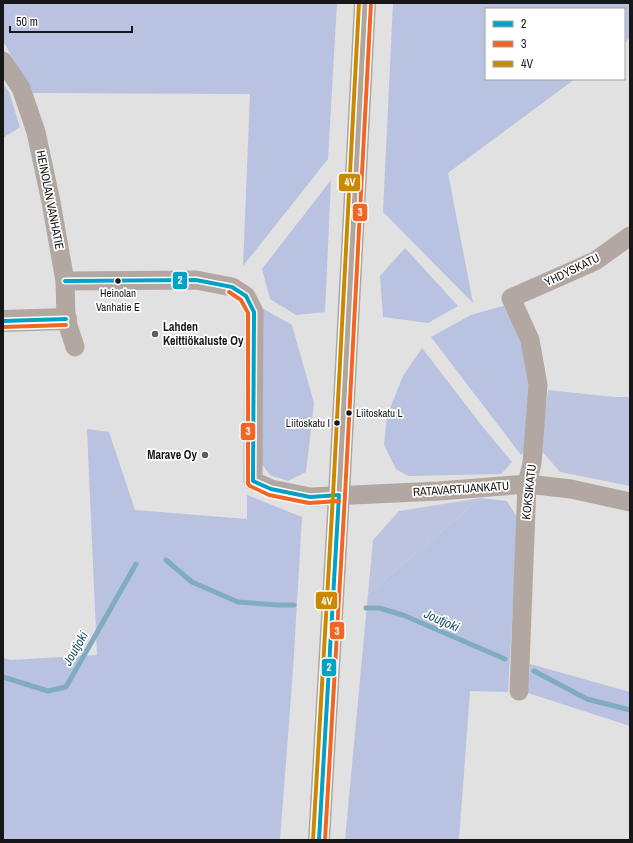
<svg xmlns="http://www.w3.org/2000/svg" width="633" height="843" font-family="'Archivo Narrow',sans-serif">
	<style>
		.green { fill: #bdc4df }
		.forest { fill: #b9c2e0 }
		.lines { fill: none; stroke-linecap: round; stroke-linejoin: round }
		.stream { stroke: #80acc2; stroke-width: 5 }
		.minor { stroke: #b2a8a1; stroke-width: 19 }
		.tertiary { stroke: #b2a8a1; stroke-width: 22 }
		.secondary { stroke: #b0a69f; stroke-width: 22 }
		.bus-1-casing { stroke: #fff; stroke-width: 7 }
		.bus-2-casing { stroke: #fff; stroke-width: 7 }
		.bus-3-casing { stroke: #fff; stroke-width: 7 }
		.bus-1 { stroke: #01a2c5; stroke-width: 4 }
		.bus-2 { stroke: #f26522; stroke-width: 4 }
		.bus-3 { stroke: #ca8905; stroke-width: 4 }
		.bus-dot { fill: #171718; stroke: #fff; stroke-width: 1.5 }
		.poi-dot { fill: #5e5e5f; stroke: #fff; stroke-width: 1.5 }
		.labels { text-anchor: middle; stroke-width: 3.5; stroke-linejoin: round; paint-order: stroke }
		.bus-label { font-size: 11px; fill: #171718; stroke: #fff }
		.street-label { font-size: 12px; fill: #171718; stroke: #fff }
		.poi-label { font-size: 12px; font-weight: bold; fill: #171718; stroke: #fff; text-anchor: start }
		.water-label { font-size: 13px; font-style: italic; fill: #22556c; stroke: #fff }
		.line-badge { stroke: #fff; stroke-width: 1.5 }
		.badge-label { font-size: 11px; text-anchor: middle; font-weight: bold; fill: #fff }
	</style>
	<rect width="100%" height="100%" fill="#e1e1e2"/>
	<path class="green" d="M548,390L614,397H630V486L560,472L540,449Z
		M481,498L368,594L373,540L399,511Z"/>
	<path class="forest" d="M3,3H337L328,159L243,266L250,94L33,93L3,41Z
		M393,3H630V38L624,43V9H486V79H575L448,173L473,303L383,212Z
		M3,84L9,92L20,127L3,138Z
		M331,180L325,312L296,315L270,299L262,269Z
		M405,248L458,306L428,323L383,317L380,276Z
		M506,305L524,344L533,388L528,447L521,455L431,337L471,315Z
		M262,308L292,325L314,403L306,472L288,481L270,475L259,460Z
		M422,348L482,426L512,462L501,474L408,476L396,469L384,445L387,416L403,376Z
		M87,429L109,432L135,510L247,519V495L302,517L293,670L280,840H3V658L11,660L97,655Z
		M481,498L507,501L518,519L508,692L470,691L459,840H345L368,594Z
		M530,664L630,692V726L528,693Z"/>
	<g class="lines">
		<path class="stream" d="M166,560L192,582L238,602L278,605H294
			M366,608H379L403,615L505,659
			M534,671L587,699L630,710
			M3,677L48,691L66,687L136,564"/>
		<path class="minor" d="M3,61L21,88L36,132L51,202L65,281L66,319L75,347
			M65,281L196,280L232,287L246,296L254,312L253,481L271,489L310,497L439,491L527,484L571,489L630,502
			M519,691L527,484L532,463L538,385L530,340L511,298L595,261L630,236"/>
		<path class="tertiary" d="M3,321L66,319"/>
		<path class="secondary" d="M319,840L339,495L365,3"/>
		<g class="bus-1-casing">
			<path id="bus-1" d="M65,281L196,280L232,287L246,296L254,312L253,481L271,489L310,497L339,495
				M3,321L66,319
				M319,840L339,495"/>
		</g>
		<g class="bus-2-casing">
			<path id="bus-2" d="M229,292L241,300L248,313V484L250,486L269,495L309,503L339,501
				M3,327L66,325
				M325,840L345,495L371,3"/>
		</g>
		<g class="bus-3-casing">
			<path id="bus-3" d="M313,840L333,495L359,3"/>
		</g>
		<use href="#bus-1" class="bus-1"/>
		<use href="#bus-2" class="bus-2"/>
		<use href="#bus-3" class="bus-3"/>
	</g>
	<g class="bus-dot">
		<circle cx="118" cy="281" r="3.5"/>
		<circle cx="349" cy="413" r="3.5"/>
		<circle cx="337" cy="423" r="3.5"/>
	</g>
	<g class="poi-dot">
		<circle cx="155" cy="334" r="4"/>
		<circle cx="205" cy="455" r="4"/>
	</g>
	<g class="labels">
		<g class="bus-label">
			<text x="118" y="297">Heinolan<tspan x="118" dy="14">Vanhatie E</tspan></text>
			<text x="356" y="417" text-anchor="start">Liitoskatu L</text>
			<text x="330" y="427" text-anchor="end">Liitoskatu I</text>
		</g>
		<g class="street-label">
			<text transform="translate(50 200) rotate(79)" y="4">HEINOLAN VANHATIE</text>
			<text transform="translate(572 270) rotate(-26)" y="4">YHDYSKATU</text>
			<text transform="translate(461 489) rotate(-4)" y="4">RATAVARTIJANKATU</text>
			<text transform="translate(529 492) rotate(-84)" y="4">KOKSIKATU</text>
		</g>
		<g class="poi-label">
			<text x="163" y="331">Lahden<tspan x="163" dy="14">Keittiökaluste Oy</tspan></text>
			<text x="197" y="459" text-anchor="end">Marave Oy</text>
		</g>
		<g class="water-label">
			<text transform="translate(442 620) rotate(24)" y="5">Joutjoki</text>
			<text transform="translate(75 648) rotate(-60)" y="5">Joutjoki</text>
		</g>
	</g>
	<g class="line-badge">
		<rect x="338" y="173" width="23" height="19" rx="4" fill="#ca8905"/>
		<rect x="352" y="203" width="16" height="19" rx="4" fill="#f26522"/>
		<rect x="172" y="271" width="16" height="19" rx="4" fill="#01a2c5"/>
		<rect x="240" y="422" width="16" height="19" rx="4" fill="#f26522"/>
		<rect x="315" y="591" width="23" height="19" rx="4" fill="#ca8905"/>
		<rect x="329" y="621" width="16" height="19" rx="4" fill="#f26522"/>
		<rect x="321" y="658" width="16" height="19" rx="4" fill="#01a2c5"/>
	</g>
	<g class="badge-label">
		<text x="350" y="186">4V</text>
		<text x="360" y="216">3</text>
		<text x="180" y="284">2</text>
		<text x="248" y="435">3</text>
		<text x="327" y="605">4V</text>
		<text x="337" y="635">3</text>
		<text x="329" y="671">2</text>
	</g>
	<rect width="633" height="843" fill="none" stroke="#171718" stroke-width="8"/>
	<rect x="485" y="8" width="140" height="72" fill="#ffffff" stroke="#a2a2a3"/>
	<rect x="493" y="21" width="20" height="6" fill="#01a2c5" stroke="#a2a2a3"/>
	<text x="521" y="28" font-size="12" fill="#171718">2</text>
	<rect x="493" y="41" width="20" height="6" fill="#f26522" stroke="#a2a2a3"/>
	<text x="521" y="48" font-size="12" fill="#171718">3</text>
	<rect x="493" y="61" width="20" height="6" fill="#ca8905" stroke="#a2a2a3"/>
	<text x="521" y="68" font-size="12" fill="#171718">4V</text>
	<path d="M10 26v6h122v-6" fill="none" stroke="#171718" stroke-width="2"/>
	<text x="16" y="26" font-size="12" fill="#171718" stroke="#ffffff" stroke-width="3" paint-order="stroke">50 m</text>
</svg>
